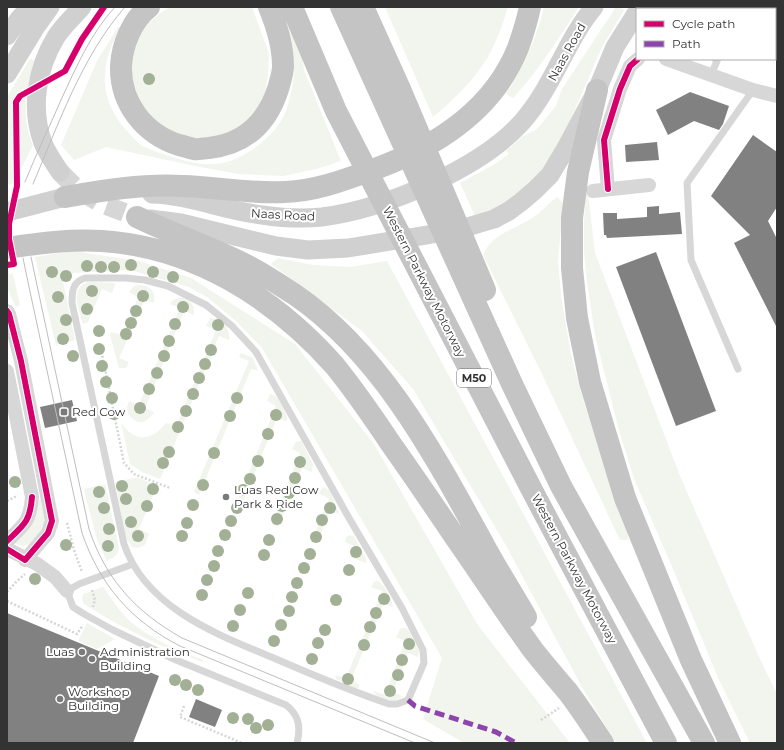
<svg xmlns="http://www.w3.org/2000/svg" width="784" height="750" font-family="Montserrat,sans-serif">
	<style>
		.green { fill: #f1f5ed }
		.building { fill: #818181 }
		.lines { fill: none; stroke-linecap: round; stroke-linejoin: round }
		.secondary-tunnel { stroke: #d6d6d6; stroke-width: 19; stroke-dasharray: 19 10; stroke-linecap: butt }
		.path { stroke: #d6d6d6; stroke-width: 2.5; stroke-dasharray: 2 2; stroke-linecap: butt }
		.lane { stroke: #d7d7d7; stroke-width: 7 }
		.street { stroke: #d7d7d7; stroke-width: 14 }
		.secondary { stroke: #d0d0d0; stroke-width: 19 }
		.highway { stroke: #c4c4c4; stroke-width: 22 }
		.tram { stroke: #bebebe; stroke-width: 1 }
		.quiet { stroke: #8e44ad; stroke-width: 5; stroke-dasharray: 10 5; stroke-linecap: butt }
		.cycleway-casing { stroke: #fff; stroke-width: 8 }
		.cycleway { stroke: #d6006c; stroke-width: 6 }
		.tree { fill: #a2b095 }
		.poi-dot { fill: #7a7a7a; stroke: #fff; stroke-width: 1.5 }
		.labels { text-anchor: middle; stroke-width: 4; stroke-linejoin: round; paint-order: stroke }
		.shield { fill: #fff; stroke: #707070; stroke-width: 1 }
		.shield-label { font-size: 11px; font-weight: bold; fill: #333 }
		.street-label { font-size: 12px; fill: #333; stroke: #fff }
		.poi-label { font-size: 12px; fill: #333; stroke: #fff; text-anchor: start }
	</style>
	<rect width="100%" height="100%" fill="#fff"/>
	<path class="green" d="M170,7H252L269,54L268,75L264,97L254,117L233,132L208,140L182,139L155,126L127,80L131,57L139,32L159,14Z
		M278,7H282L302,55L304,70L341,161L316,169L283,176L238,174L195,166L106,147L74,160L61,145L97,61L118,27L120,28C114,40 108,52 106,65C101,92 112,117 131,135C135,139 138,143 142,146C153,151 165,155 176,158C189,162 202,165 215,164C240,163 268,141 281,121C290,107 295,78 294,62C293,43 284,25 278,7Z
		M385,7H508C502,27 494,49 482,66C469,85 451,102 433,117Z
		M544,7H579C558,39 539,70 513,98L506,94C524,67 536,39 544,7Z
		M616,7H619L624,10L602,47L556,153L536,178L503,205L475,216L460,183L495,164L509,154L506,151L523,136L536,130L556,106L562,89Z
		M30,59L36,61C25,87 21,120 33,145L14,183L7,185V97Z
		M586,193H588L595,253L680,476L759,657L777,694V743H750L719,680L673,569L635,481L619,431L595,335L587,282L584,251V222Z
		M557,197L563,203L558,262L561,296L571,355L584,403L629,529L628,540H620L542,374L483,255C492,233 516,229 534,217C542,211 549,203 557,197Z
		M72,251L139,261L191,278L295,344L374,444L477,624L570,743H464L423,719L442,658L262,348L236,321L207,297L189,287L130,270L73,273L63,282L75,340L56,345L35,257Z
		M278,258L313,265L350,267L387,261L647,743H616L582,687L504,542L413,389L362,331L271,264Z
		M9,271V274H13L20,305L16,307L7,288V272Z
		M88,282L114,283L115,285L112,293L102,289L88,322L83,324C79,309 69,289 88,282Z
		M140,285C151,286 156,292 154,303L145,300L119,358L129,362L126,368H119L110,335L111,332L123,335L138,297L129,292L134,286Z
		M180,298C190,297 195,306 194,315L184,311L145,408L154,412C147,424 137,426 128,414L127,407L129,401L139,405L180,308L170,304L173,300Z
		M210,318C222,318 231,329 229,340L219,336L160,479L142,472L130,464L121,422C133,443 153,441 166,423L176,426L216,330L206,326Z
		M241,353L253,358L258,371L251,369L199,495L194,492L249,361L239,357Z
		M270,394C279,395 284,410 287,417V420L285,421L277,418L239,511L234,509L276,406L267,401Z
		M301,441L313,464L312,472L302,468L278,527L272,524L300,453L292,449L296,442Z
		M134,478H139L157,486L139,529L149,534L145,545L138,548L132,547L126,538L115,482Z
		M105,484L119,548C118,556 114,557 107,561L97,540L84,489Z
		M324,487L330,491L339,513V514L330,511L317,543L312,541L329,498L319,494L322,488Z
		M43,499L46,516L44,528L30,544L23,546L13,543L37,500Z
		M349,535L353,536L355,538L366,558V563L350,557L354,546L345,542L346,537Z
		M377,581C384,583 392,599 393,607L383,604L351,680L360,685L358,688H355L336,679L335,675L346,678L382,591L371,587L374,582Z
		M103,587C112,599 120,613 132,623C153,640 178,650 203,660L202,662L153,642L112,621L84,604L82,600L83,594Z
		M87,623L115,639L97,649L78,641Z
		M401,628H406L409,631L419,651L418,657L408,653L393,692L402,696C396,704 379,699 374,693V691L385,695L405,641L396,637Z"/>
	<path class="building" d="M690,92L729,106L723,124L719,130L694,121L668,135L656,110Z
		M753,135L777,152V207L768,221L777,239V328L734,243L750,235L711,196Z
		M657,142L659,160L626,162L625,145Z
		M659,206V214L680,212L682,234L607,238L606,235H604L603,213H617V219L647,217V207Z
		M656,252L716,411L676,426L616,267Z
		M72,400L77,421L45,428L40,407Z
		M7,613L159,676L133,743H7Z
		M196,699L222,710L215,727L189,717Z"/>
	<g class="lines">
		<path class="secondary-tunnel" d="M60,172L77,189L102,204L137,217"/>
		<path class="path" d="M100,344L124,463L134,474L170,488
			M7,501L17,496
			M67,523L74,550L82,572
			M92,590L95,600L93,607
			M7,592L17,581L25,574
			M7,601L77,634L83,625
			M184,706L180,717L242,743
			M541,720L559,708"/>
		<path class="lane" d="M683,9L684,7
			M711,75L717,61L715,59
			M85,278H126L145,280L168,286L206,305L232,326L256,352L349,518L402,608L423,650L424,663L408,700L397,704H389C351,691 313,675 276,659C219,635 146,609 124,544L72,303C72,292 72,282 85,278Z
			M738,369L691,260L687,183L753,90
			M133,564L79,584L67,591L73,607L84,614L113,630L176,660L286,705C299,715 301,727 297,743"/>
		<path class="street" d="M666,59L753,90L777,96
			M608,189L604,140L620,89L630,66L638,59
			M593,191L649,185
			M7,311L9,314L21,361L52,521L48,533L25,560
			M7,371L32,497C30,522 24,525 7,541
			M7,549L37,564L55,577L67,591"/>
		<path class="secondary" d="M7,36L19,19L30,7
			M7,74L35,28L50,7
			M60,172C54,163 47,153 43,143C30,108 37,68 56,37C63,26 74,16 82,7
			M152,194C190,195 225,211 262,215C282,218 303,219 322,217C384,209 480,169 522,122C553,87 565,42 594,7
			M7,212L65,197L80,195
			M150,219L181,223L276,246L308,250L348,248L457,230L494,219L509,211L521,202L535,190L550,175L565,150L597,90L615,47L637,12"/>
		<path class="highway" d="M149,7C132,20 122,45 121,66C120,103 144,134 179,145C184,146 189,148 194,149C198,150 204,148 209,148C245,144 267,123 278,89C280,82 283,73 283,66C283,47 276,24 269,7
			M292,7L336,111L534,494L666,743
			M341,7L512,384L561,486L704,743
			M363,7L400,89L485,290
			M597,90L578,172L572,218V268L577,318L590,382L625,498L691,660L730,743
			M65,197C104,190 142,184 182,186C217,187 250,194 285,192C314,191 342,181 369,171C432,149 492,113 518,48C523,34 527,21 530,7
			M137,217C174,235 214,248 250,267C265,275 280,285 294,294C382,354 435,456 485,547C498,571 513,594 526,617
			M7,248C39,243 70,239 102,241C194,247 275,298 335,366C355,391 373,417 391,444C413,475 434,506 455,537C481,574 506,613 533,650C544,664 556,678 568,692C580,708 592,726 603,743"/>
		<path class="tram" d="M25,182C36,154 49,128 61,100C76,68 90,34 115,7
			M33,184C58,125 82,56 125,7
			M31,257L89,529C106,580 136,612 182,638L435,743
			M23,258L29,287L82,533C100,585 131,621 180,646L415,743"/>
		<path class="quiet" d="M408,700L415,706L496,732L516,743"/>
		<g class="cycleway-casing">
			<path id="cycleway" d="M608,189L604,140L620,89L630,66L638,59
				M7,265L14,264L9,239V224L17,186L16,102L20,96L65,71L82,39L104,7
				M7,311L9,314L21,361L52,521L48,533L25,560L7,549
				M7,541C24,525 30,522 32,497"/>
		</g>
		<use href="#cycleway" class="cycleway"/>
	</g>
	<g class="tree">
		<circle cx="149" cy="79" r="6"/>
		<circle cx="131" cy="265" r="6"/>
		<circle cx="87" cy="266" r="6"/>
		<circle cx="101" cy="267" r="6"/>
		<circle cx="114" cy="267" r="6"/>
		<circle cx="52" cy="272" r="6"/>
		<circle cx="153" cy="272" r="6"/>
		<circle cx="66" cy="276" r="6"/>
		<circle cx="173" cy="277" r="6"/>
		<circle cx="92" cy="291" r="6"/>
		<circle cx="143" cy="296" r="6"/>
		<circle cx="58" cy="297" r="6"/>
		<circle cx="183" cy="307" r="6"/>
		<circle cx="87" cy="309" r="6"/>
		<circle cx="136" cy="311" r="6"/>
		<circle cx="66" cy="320" r="6"/>
		<circle cx="131" cy="323" r="6"/>
		<circle cx="175" cy="324" r="6"/>
		<circle cx="218" cy="325" r="6"/>
		<circle cx="99" cy="331" r="6"/>
		<circle cx="126" cy="334" r="6"/>
		<circle cx="63" cy="339" r="6"/>
		<circle cx="169" cy="341" r="6"/>
		<circle cx="99" cy="349" r="6"/>
		<circle cx="211" cy="350" r="6"/>
		<circle cx="73" cy="356" r="6"/>
		<circle cx="164" cy="356" r="6"/>
		<circle cx="205" cy="364" r="6"/>
		<circle cx="102" cy="366" r="6"/>
		<circle cx="157" cy="373" r="6"/>
		<circle cx="199" cy="378" r="6"/>
		<circle cx="106" cy="382" r="6"/>
		<circle cx="149" cy="389" r="6"/>
		<circle cx="193" cy="394" r="6"/>
		<circle cx="112" cy="398" r="6"/>
		<circle cx="237" cy="398" r="6"/>
		<circle cx="140" cy="408" r="6"/>
		<circle cx="186" cy="411" r="6"/>
		<circle cx="114" cy="414" r="6"/>
		<circle cx="276" cy="415" r="6"/>
		<circle cx="230" cy="416" r="6"/>
		<circle cx="178" cy="427" r="6"/>
		<circle cx="268" cy="434" r="6"/>
		<circle cx="169" cy="452" r="6"/>
		<circle cx="214" cy="453" r="6"/>
		<circle cx="258" cy="461" r="6"/>
		<circle cx="300" cy="462" r="6"/>
		<circle cx="163" cy="463" r="6"/>
		<circle cx="295" cy="478" r="6"/>
		<circle cx="250" cy="479" r="6"/>
		<circle cx="15" cy="482" r="6"/>
		<circle cx="203" cy="485" r="6"/>
		<circle cx="122" cy="486" r="6"/>
		<circle cx="153" cy="489" r="6"/>
		<circle cx="243" cy="490" r="6"/>
		<circle cx="99" cy="492" r="6"/>
		<circle cx="289" cy="493" r="6"/>
		<circle cx="126" cy="499" r="6"/>
		<circle cx="193" cy="505" r="6"/>
		<circle cx="147" cy="506" r="6"/>
		<circle cx="282" cy="506" r="6"/>
		<circle cx="104" cy="508" r="6"/>
		<circle cx="237" cy="508" r="6"/>
		<circle cx="330" cy="508" r="6"/>
		<circle cx="277" cy="519" r="6"/>
		<circle cx="322" cy="520" r="6"/>
		<circle cx="231" cy="521" r="6"/>
		<circle cx="131" cy="522" r="6"/>
		<circle cx="187" cy="523" r="6"/>
		<circle cx="109" cy="529" r="6"/>
		<circle cx="225" cy="535" r="6"/>
		<circle cx="138" cy="536" r="6"/>
		<circle cx="182" cy="536" r="6"/>
		<circle cx="316" cy="537" r="6"/>
		<circle cx="269" cy="540" r="6"/>
		<circle cx="66" cy="545" r="6"/>
		<circle cx="108" cy="546" r="6"/>
		<circle cx="218" cy="551" r="6"/>
		<circle cx="356" cy="552" r="6"/>
		<circle cx="310" cy="554" r="6"/>
		<circle cx="264" cy="555" r="6"/>
		<circle cx="214" cy="566" r="6"/>
		<circle cx="304" cy="568" r="6"/>
		<circle cx="349" cy="570" r="6"/>
		<circle cx="35" cy="579" r="6"/>
		<circle cx="207" cy="580" r="6"/>
		<circle cx="297" cy="583" r="6"/>
		<circle cx="248" cy="593" r="6"/>
		<circle cx="202" cy="595" r="6"/>
		<circle cx="292" cy="597" r="6"/>
		<circle cx="384" cy="599" r="6"/>
		<circle cx="336" cy="600" r="6"/>
		<circle cx="240" cy="610" r="6"/>
		<circle cx="289" cy="611" r="6"/>
		<circle cx="376" cy="613" r="6"/>
		<circle cx="281" cy="625" r="6"/>
		<circle cx="233" cy="626" r="6"/>
		<circle cx="370" cy="627" r="6"/>
		<circle cx="325" cy="630" r="6"/>
		<circle cx="274" cy="641" r="6"/>
		<circle cx="318" cy="643" r="6"/>
		<circle cx="409" cy="644" r="6"/>
		<circle cx="364" cy="645" r="6"/>
		<circle cx="312" cy="659" r="6"/>
		<circle cx="402" cy="660" r="6"/>
		<circle cx="398" cy="675" r="6"/>
		<circle cx="348" cy="679" r="6"/>
		<circle cx="175" cy="680" r="6"/>
		<circle cx="186" cy="685" r="6"/>
		<circle cx="198" cy="690" r="6"/>
		<circle cx="390" cy="691" r="6"/>
		<circle cx="233" cy="718" r="6"/>
		<circle cx="248" cy="719" r="6"/>
		<circle cx="268" cy="725" r="6"/>
		<circle cx="256" cy="728" r="6"/>
	</g>
	<g class="poi-dot">
		<rect x="60" y="408" width="8" height="8" rx="2"/>
		<circle cx="226" cy="497" r="4"/>
		<circle cx="82" cy="652" r="4"/>
		<circle cx="92" cy="659" r="4"/>
		<circle cx="60" cy="699" r="4"/>
	</g>
	<g class="labels">
		<rect class="shield" x="457" y="369" width="34" height="18" rx="3"/>
		<g class="shield-label">
			<text x="474" y="382">M50</text>
		</g>
		<g class="street-label">
			<text transform="translate(567 52) rotate(-61)" y="4">Naas Road</text>
			<text transform="translate(283 215) rotate(3)" y="4">Naas Road</text>
			<text transform="translate(424 282) rotate(63)" y="4">Western Parkway Motorway</text>
			<text transform="translate(574 569) rotate(62)" y="4">Western Parkway Motorway</text>
		</g>
		<g class="poi-label">
			<text x="72" y="416">Red Cow</text>
			<text x="234" y="494">Luas Red Cow<tspan x="234" dy="14">Park &amp; Ride</tspan></text>
			<text x="74" y="656" text-anchor="end">Luas</text>
			<text x="100" y="656">Administration<tspan x="100" dy="14">Building</tspan></text>
			<text x="68" y="696">Workshop<tspan x="68" dy="14">Building</tspan></text>
		</g>
	</g>
	<rect width="784" height="750" fill="none" stroke="#333333" stroke-width="16"/>
	<rect x="636" y="8" width="140" height="52" fill="#ffffff" stroke="#adadad"/>
	<rect x="644" y="21" width="20" height="6" fill="#d6006c" stroke="#adadad"/>
	<text x="672" y="28" font-size="12" fill="#333333">Cycle path</text>
	<rect x="644" y="41" width="20" height="6" fill="#8e44ad" stroke="#adadad"/>
	<text x="672" y="48" font-size="12" fill="#333333">Path</text>
</svg>
